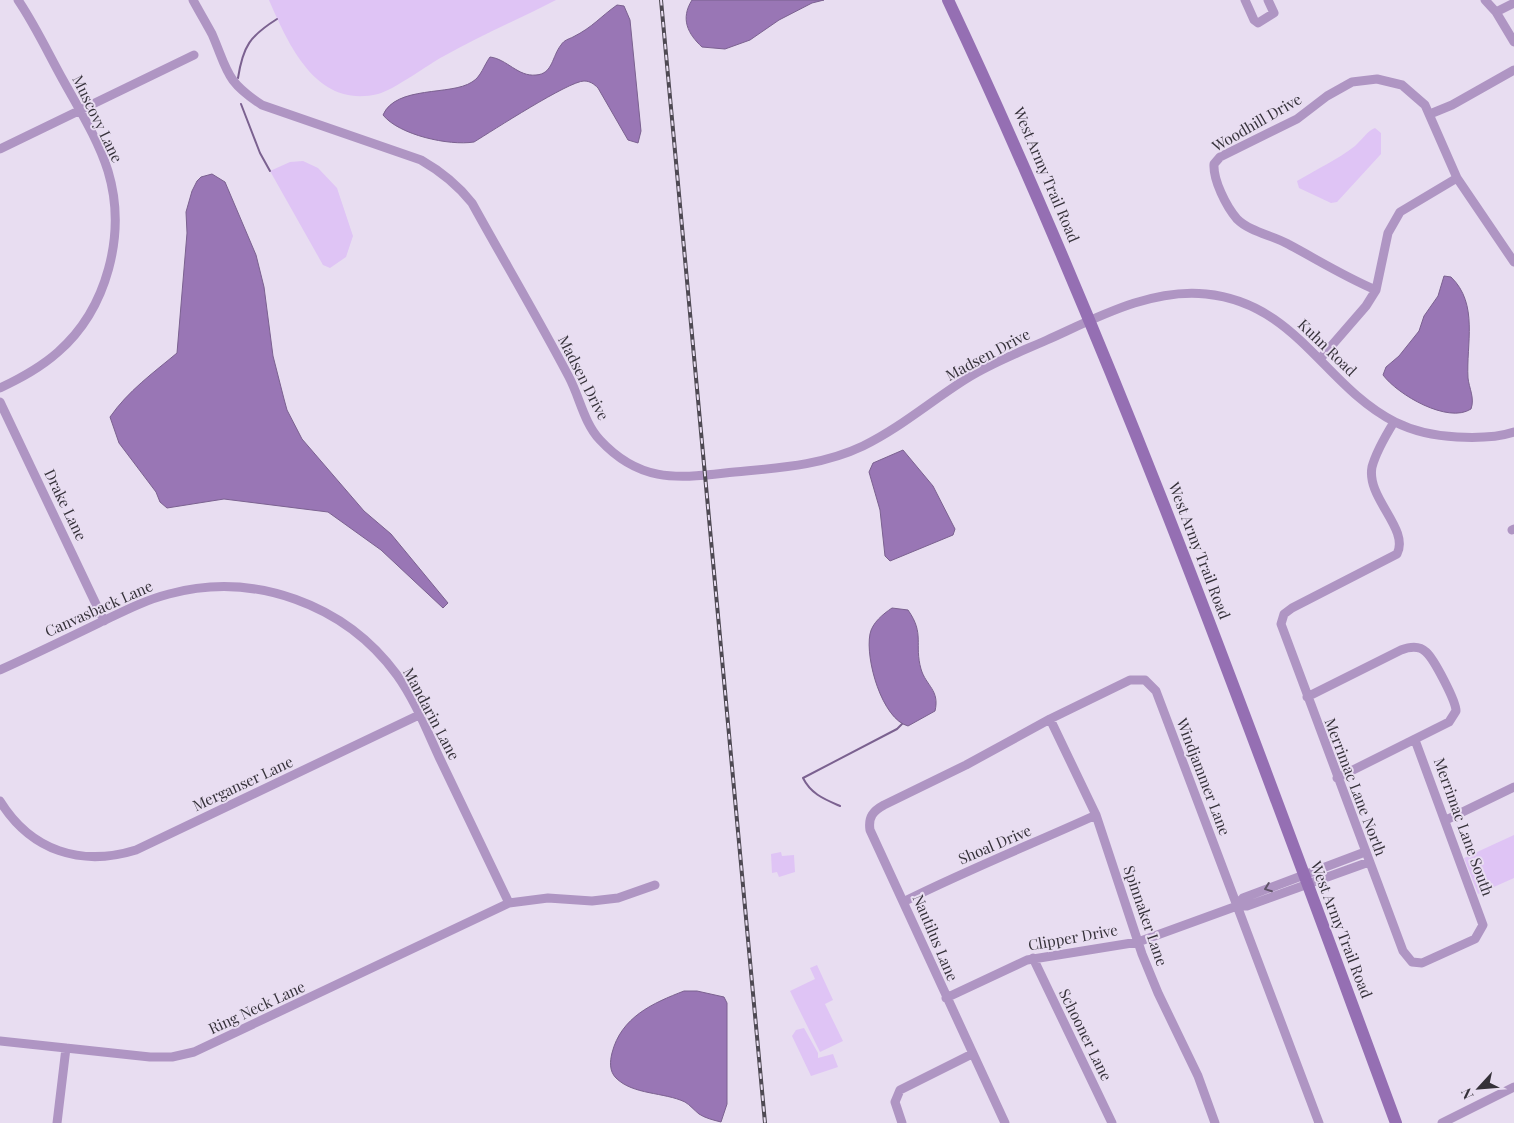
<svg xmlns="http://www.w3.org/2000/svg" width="1514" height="1123" font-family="'Playfair Display',serif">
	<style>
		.green { fill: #dfc4f5 }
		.water { fill: #9976b5; stroke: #7b6190 }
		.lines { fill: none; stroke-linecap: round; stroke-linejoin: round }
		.stream { stroke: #7b6190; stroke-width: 2 }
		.minor { stroke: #af95c3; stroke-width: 9 }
		.secondary { stroke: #956fb3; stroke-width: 12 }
		.rail-casing { stroke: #4e4953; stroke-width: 4 }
		.rail { stroke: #e8ddf1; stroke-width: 2; stroke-dasharray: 5.5; stroke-linecap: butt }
		.oneway { stroke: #605469 }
		.labels { text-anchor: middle; stroke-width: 4; stroke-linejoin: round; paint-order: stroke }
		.street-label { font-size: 15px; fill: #353139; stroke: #e8ddf1 }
	</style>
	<rect width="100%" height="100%" fill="#e8ddf1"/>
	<path class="green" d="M269,0H556C519,19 480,36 444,56C427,65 394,90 378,94C317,109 289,46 269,0Z
		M1375,128L1381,133V154L1337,202L1331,203L1299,188L1297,181C1317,169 1337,160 1355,146C1361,141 1368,130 1375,128Z
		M303,161L318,168L337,188L353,236L346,257L330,268L323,265L270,171L290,162Z
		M1514,835V878L1478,894L1464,858Z
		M781,852L782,856L794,855L795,872L779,877L777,872L772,873L771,854Z
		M817,965L833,1000L825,1004L843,1041L820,1052L790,991L815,979L810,968Z
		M804,1028L818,1053V1058L833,1054L838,1067L811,1076L792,1036L796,1030Z"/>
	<path class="water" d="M692,0H824L812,3L779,20L750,40L725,49L702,47C688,34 680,19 692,0Z
		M617,5L624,6L630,20L641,131L638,143L628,140L598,88C594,84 590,81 584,81C569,81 492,131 474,142C449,146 399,135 383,115C396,85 451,96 472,82C481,77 484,65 490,57C507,59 518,77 536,75C553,74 552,56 561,45C564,40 569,39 573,37C593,27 600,17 617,5Z
		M212,174L225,182L256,255L264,287L273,356L284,399L287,410L302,439L364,511L391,534L448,603L443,608L381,550L328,512L224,499L167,508L160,502L156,492L119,443L110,417C128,391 153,373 177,353L187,233L186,212L192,191L197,181L201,177Z
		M1444,276L1451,277C1479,304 1466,344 1468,378C1469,388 1475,398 1471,409C1448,424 1398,395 1383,375L1386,367L1399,356L1419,331L1424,316L1438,296Z
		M903,450L933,486L955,529L953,535L890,561L885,556L880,510L869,472L873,463Z
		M892,608L908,610C925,634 914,644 921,669C926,686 940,690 935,711L908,726C882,719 865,659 870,634C872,623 883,614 892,608Z
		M684,991H697L724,997L727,1003V1104L721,1122C713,1120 705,1118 699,1114C694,1110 690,1105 685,1102C664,1092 633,1095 616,1078C609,1071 610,1061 612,1053C621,1017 653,1003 684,991Z"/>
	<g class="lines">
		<path class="stream" d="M238,78C243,46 250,36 277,19
			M241,104L260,153L270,171
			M840,806C824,799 811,794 803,778L897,729L902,724"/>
		<path class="minor" d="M193,0C199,11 206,23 212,34C228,71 225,81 262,105L421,160C442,172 457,184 472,203C504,261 538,318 569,377C580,398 584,423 600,440C638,481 674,479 725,473C772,468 819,467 863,446C900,428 931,401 966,379C991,363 1020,352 1047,340C1096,318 1151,288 1206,294C1297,303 1324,386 1395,422C1413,431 1436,436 1457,437C1476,438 1496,438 1514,432
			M1245,0L1254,20L1258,23L1274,13L1268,0
			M1485,0L1496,12L1514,42
			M1496,12L1514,3
			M1430,114L1452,105L1514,70
			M0,149L194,55
			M1376,290C1345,277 1318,260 1288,244C1272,235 1250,232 1237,219C1226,206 1213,180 1214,164L1220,157L1297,119L1327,96L1352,82L1377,79L1402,85L1425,105L1457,178L1514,262
			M1320,359L1366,306L1376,290L1388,233L1400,212L1457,178
			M0,388C21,378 40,368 58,352C107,309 127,234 108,171C98,139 79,109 63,80C48,53 35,25 18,0
			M0,402L104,621
			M1394,422C1386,435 1376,452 1372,467C1366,498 1410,529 1397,554L1292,608L1284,614L1281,624L1403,951L1412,962L1422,963L1475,939L1483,925L1415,740
			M1512,530L1514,529
			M0,670C33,655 66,639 99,623C122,612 145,600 169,594C254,571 345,604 397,675C415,700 427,731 440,759C463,807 486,855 509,903
			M1307,697L1401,650C1409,647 1419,645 1426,652C1434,659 1456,701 1456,711L1449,722L1337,778
			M1050,719L1096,815L1142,954L1158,993L1198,1076L1215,1123
			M0,801C31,851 81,867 136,850L419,715
			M1446,820L1514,787
			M905,901C967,870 1032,844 1096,815
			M1237,906L1243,898L1365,852
			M1033,958L1112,1123
			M946,998L1027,960L1138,942L1237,906H1247L1369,862
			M0,1041L150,1057H172L194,1052L509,903L548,898L592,901L618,898L655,885
			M57,1123L66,1048
			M902,1123L895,1102L900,1090L972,1054
			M1005,1123L870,830C868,817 873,811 884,805L966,765L1050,719L1130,680H1145L1156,691L1319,1123
			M1442,1123L1514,1087"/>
		<path class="secondary" d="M948,0C1120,365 1256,745 1396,1123"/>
		<g class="rail-casing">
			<path id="rail" d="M661,0L765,1123"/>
		</g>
		<use href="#rail" class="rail"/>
	</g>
	<defs><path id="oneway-chevron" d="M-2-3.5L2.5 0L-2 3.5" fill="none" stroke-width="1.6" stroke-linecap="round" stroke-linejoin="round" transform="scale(1.25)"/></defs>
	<use class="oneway" href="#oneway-chevron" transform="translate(1268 888) rotate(159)"/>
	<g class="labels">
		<g class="street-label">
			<text transform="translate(97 119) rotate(64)" y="5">Muscovy Lane</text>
			<text transform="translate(1257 123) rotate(-30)" y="5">Woodhill Drive</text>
			<text transform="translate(1046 175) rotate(67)" y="5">West Army Trail Road</text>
			<text transform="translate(1327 348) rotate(44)" y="5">Kuhn Road</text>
			<text transform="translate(988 355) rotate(-28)" y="5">Madsen Drive</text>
			<text transform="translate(583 378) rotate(63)" y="5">Madsen Drive</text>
			<text transform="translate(65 505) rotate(64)" y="5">Drake Lane</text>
			<text transform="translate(1199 551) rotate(69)" y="5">West Army Trail Road</text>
			<text transform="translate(99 609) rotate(-24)" y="5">Canvasback Lane</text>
			<text transform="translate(431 714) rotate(62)" y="5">Mandarin Lane</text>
			<text transform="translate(1203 777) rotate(69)" y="5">Windjammer Lane</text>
			<text transform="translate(243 784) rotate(-25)" y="5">Merganser Lane</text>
			<text transform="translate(1355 787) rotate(69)" y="5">Merrimac Lane North</text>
			<text transform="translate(1463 827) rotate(70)" y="5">Merrimac Lane South</text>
			<text transform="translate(995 845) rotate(-23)" y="5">Shoal Drive</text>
			<text transform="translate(1145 916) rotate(71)" y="5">Spinnaker Lane</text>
			<text transform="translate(1341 930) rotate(69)" y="5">West Army Trail Road</text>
			<text transform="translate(935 938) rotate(67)" y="5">Nautilus Lane</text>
			<text transform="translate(1073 938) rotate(-10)" y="5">Clipper Drive</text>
			<text transform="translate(257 1008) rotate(-25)" y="5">Ring Neck Lane</text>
			<text transform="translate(1085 1035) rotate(64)" y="5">Schooner Lane</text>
		</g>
	</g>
	<g transform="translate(1479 1088) rotate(244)" stroke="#e8ddf1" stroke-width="4" paint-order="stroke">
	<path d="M0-4L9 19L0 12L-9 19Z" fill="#353139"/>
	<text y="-8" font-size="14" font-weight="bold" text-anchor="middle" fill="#353139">N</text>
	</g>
</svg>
